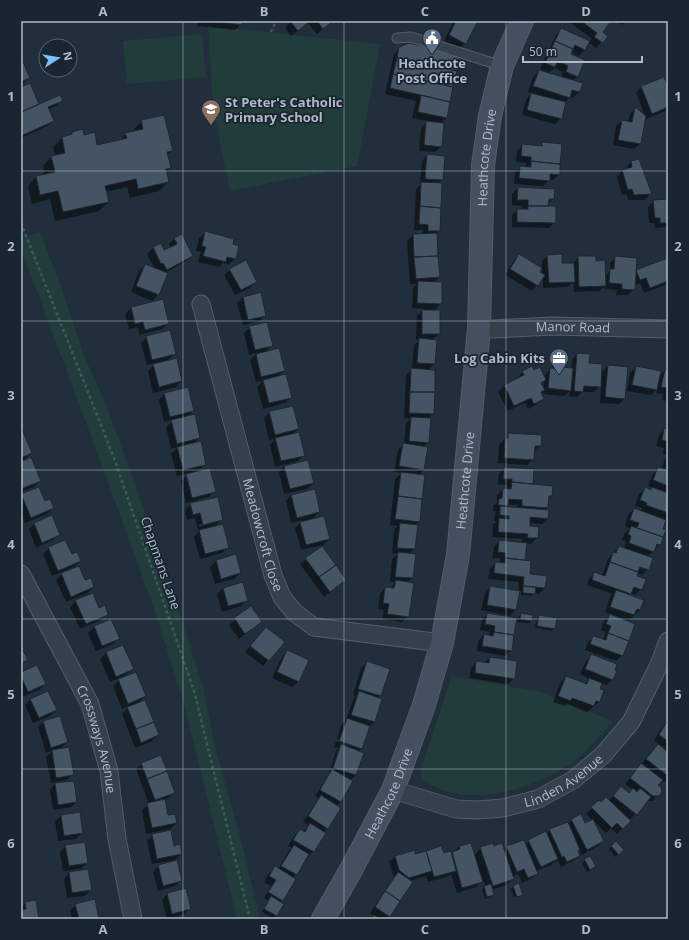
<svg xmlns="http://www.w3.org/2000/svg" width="689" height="940" font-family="'Open Sans',sans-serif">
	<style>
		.green { fill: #223c3c }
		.shadow { fill: #0007; fill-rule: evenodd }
		.building { fill: #445463; stroke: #1b2732 }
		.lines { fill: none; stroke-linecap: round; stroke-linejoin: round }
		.lane-casing { stroke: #525e69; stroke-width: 11 }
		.street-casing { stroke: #525e69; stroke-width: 19 }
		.secondary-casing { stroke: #525e69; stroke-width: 24 }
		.path { stroke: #405959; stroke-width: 2.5; stroke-dasharray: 3 3; stroke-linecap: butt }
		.lane { stroke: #34404c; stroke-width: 9 }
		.street { stroke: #34404c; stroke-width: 17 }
		.secondary { stroke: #42505f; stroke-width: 22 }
		.grid { fill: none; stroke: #afbbc8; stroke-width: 1; stroke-opacity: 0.55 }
		.labels { text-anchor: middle; stroke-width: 3.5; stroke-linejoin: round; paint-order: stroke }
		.poi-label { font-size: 13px; font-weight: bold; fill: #afbbc8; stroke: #192530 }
		.street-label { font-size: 13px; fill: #afbbc8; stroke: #192530 }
		.neatline { fill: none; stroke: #afbbc8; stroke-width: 1.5 }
		.grid-label { font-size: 13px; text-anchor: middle; font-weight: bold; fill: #afbbc8 }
	</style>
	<rect width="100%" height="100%" fill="#202f3b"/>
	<path class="green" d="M208,26L380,44L357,166L230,191L213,108Z
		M202,34L206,77L127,84L123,41Z
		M40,232L62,289L83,353L107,407L166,571L203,686L214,743L241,840L260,919H237L182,696L151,600L100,460L21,249V238Z
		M452,676L540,692L613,721C600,736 586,753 570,764C531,791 461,811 421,778V768Z"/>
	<path class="shadow" d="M198,21H242L241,24L235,30L197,26Z
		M291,21H332L317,34L308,23L291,36L285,28Z
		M454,21H477L465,43L459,49L444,41Z
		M568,21H610L602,32L607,36L596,48L588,42L584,50L579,56L571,52L570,55L577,76L572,81L582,84L579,92L573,98L570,97L564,103L561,118L555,124L522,115L526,100L532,93L528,92L533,77L539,71L546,73L547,72L540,69L556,35L562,29L590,42L592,39ZM554,68L563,72L561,78L548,74Z
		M616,21H626L622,25Z
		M400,48L459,55L446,118L441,123V147L435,152L419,151L421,128L428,121L412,118L416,101L385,94L394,54Z
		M21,59L29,78L21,85Z
		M30,84L39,105L61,101L56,106L48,110L53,120L47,126L21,138V88Z
		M642,87L668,89V110L646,119L645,116L640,144L634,149L613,145L616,126L622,121L628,122L630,114L635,109L645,116L636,92Z
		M142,121L172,150L167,155L170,168L166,172L168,182L159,191L130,198L127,187L105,192L108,202L99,211L55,221L50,199L32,204L28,186L36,177L45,176L43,166L51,157L55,156L53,147L62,138L68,136L72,132L83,136L97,146L119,141L126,134L134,132L133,130Z
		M543,143L559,174L553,180H549L543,186L514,184L515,173L521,167L526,168V163L516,162L517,151L523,145L539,147Z
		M427,155L444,157L442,180L438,184L439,231L436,234L439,277L433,283L441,303L434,311L439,334L432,340L434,364L428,370L433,413L428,419V442L423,447V470L418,476L419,522L414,526V549L409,554L412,578L407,583L408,616L402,622L382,619L384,610L378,609L380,594L385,588L390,589L395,582H390L392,559L398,554L392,553L394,530L398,526L390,525L395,479L402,473L394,472L398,450L404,444L406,423L411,419L404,418L406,375L412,369L414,345L419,340L416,339L417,316L424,309L412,308L413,288L417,284H410L407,241L413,235H422L423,230H414L416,189L421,184H420L422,161Z
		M631,162L650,194L645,200H628L626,194L622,195L617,177L622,171L626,170V168Z
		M518,188L553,199L547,205L555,222L549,228L512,227V215L518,210H523L522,206L512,205V194Z
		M668,200V227L655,228L654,223H649L648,207L654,201Z
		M205,233L232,245L235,259L229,264L223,263L219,267L198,262L201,252L196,251L199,238Z
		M174,239L192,256L186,261L165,273H166L158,295L152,301L131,292L139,271L145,265L155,269L147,254L153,248L160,244L164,252L171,248L169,244Z
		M519,255L542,275V261L547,256L561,264L573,263L579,257L595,262L605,276L610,271V263L616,257L635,273L637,271L668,259V284L644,293L640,283L634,286V289L628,295H616L617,290L604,289V287L599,291L574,292L573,282L568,287L543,288V277L532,291L505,275L514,260Z
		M230,270L256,282L250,288L235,295L224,275Z
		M243,298L265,315L260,321L243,325L237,303Z
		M163,301L168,324L162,329L139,335L138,327L129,329L125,314L131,308Z
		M250,327L272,345L265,352L284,371L278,377L291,397L285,403L263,409L257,387L263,381L256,382L250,360L257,353L249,355L244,333Z
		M147,337L175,353L167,361L181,381L176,387L153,393L148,371L156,363L147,365L141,343Z
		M577,354L600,374L608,366L624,399L619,404L600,403L601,385L594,392H582L577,397H569L570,391L564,396L543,394V390L540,393L543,399L537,404L528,409L525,403L508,411L498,392L504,386L518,379L517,378L523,372L534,371L544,379L545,375L551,369H571L572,360ZM544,381L543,389L541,384Z
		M636,367L659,377L665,370L668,371V401L662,400L663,394L656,393L657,389L651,395L627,391L630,373Z
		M164,394L193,411L186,418L199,438L193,444L205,464L197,472L215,491L209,497L186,503L181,481L189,473L177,476L171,454L178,447L171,449L166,427L173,420L164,422L159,400Z
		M21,412L23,427L21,429L31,453L25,459L21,460Z
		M270,412L298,429L292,435L303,455L298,461L275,467L270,445L275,439L269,440L264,418Z
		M665,429L668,430V455L663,454L664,448L656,446L659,435Z
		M509,434L540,446L534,451L533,459L527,465L498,463L499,445Z
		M668,456V521L665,519L662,529L665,530L660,544L647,557L648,569L642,575L637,573L635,577L641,589L635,595L630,593L628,595L640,610L627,622L622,655L616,661L585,650L588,642L594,637L603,640L606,632L601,630L604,621L611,615L605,612L610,597L612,594L587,585L589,579L595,573L602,576L608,559L619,547L624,549L626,541L622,540L625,533L630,528L625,526L628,515L634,509L640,512L642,508L635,506L639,494L645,489L651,491L653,488L648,486L653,474L659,468L666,471L667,469L662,467L665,459ZM635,566L646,568V570Z
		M21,463L40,481L34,487L21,492Z
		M284,466L313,483L307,489L284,494L279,472Z
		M505,468L533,470L532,485L551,496L548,499L547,508L544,510L548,518L542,524L529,523L528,527L537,538L531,544L526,543L524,561L529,575L544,588L539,594L534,593L531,596L521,595V591H519L515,610L510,616L481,610L485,593L491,587L518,592L519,582L488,579L490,569L495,563H500V558H492L494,547L499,541L522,544V539L492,537L493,525L497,521H494L495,513L497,511H493V506L497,503V495L503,489H506L507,485L498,484L499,474ZM508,505H517V509L505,508Z
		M22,495L53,508L47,514L25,523L21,513Z
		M291,495L319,512L311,520L329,539L323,545L301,550L295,528L303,520L291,523L286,501Z
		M191,504L222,519L214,527L228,547L222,553L200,559L194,537L202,529L198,530L195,518L187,520L185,510ZM217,520V522L199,527L198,525Z
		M34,524L59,534L53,540L36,548L29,529Z
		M49,548L71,556L80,561L74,567L52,576L43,554Z
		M235,556L240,573L234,579L215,584L210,567L216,561Z
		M306,559L345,580L324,597L300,564Z
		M62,574L93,587L88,593L66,602L56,580Z
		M242,583L247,600L241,606L222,612L217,594L223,588Z
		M76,601L98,609L107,614L101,620L80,629L70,607Z
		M251,608L261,622L239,639L229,625Z
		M487,614L518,619L521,614L531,621L529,623L516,622L511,650L505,656L477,651L478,641L484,635L489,636L490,632L480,630L482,620Z
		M540,616L554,628L552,631L535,628L537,619Z
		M111,620L119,638L113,644L96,651L88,633L94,627Z
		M266,628L268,660L263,666L245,652Z
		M123,646L132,669L123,678L145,696L136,705L158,735L152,741L135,748L122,714L130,706L122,709L113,686L122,677L110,682L100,659L106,653Z
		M287,651L308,660L298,682L292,687L272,678L282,657Z
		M591,655L612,680L606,685L601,683L598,689L599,702L587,712L567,704L565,706L553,702L560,683L566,677L584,684L590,679L580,674L586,661Z
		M490,658L514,678L508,684L469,678L471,668L477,662L484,663Z
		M367,663L380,695L377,699L381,700L374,722L369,727L361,748L358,752L363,753L355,775L350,780L341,802L336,806L328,828L323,832L313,851L308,857L306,856L296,874L292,878L282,900L279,903L276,915L273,918L262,912L269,901L264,898L271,886L264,882L269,873L275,868L278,869L288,852L292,848L288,846L294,836L300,830L303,832L309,825L303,822L319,798L315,796L329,774L336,751L339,748L334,747L336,741L360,749V747L337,739L341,725L346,720L354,698L356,696L353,695L361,668Z
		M21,673L45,684L39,690L22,697L21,695Z
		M31,699L56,710L50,716L33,723L25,705Z
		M44,722L67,742L59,750L73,774L67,780L51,783L46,757L53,750L46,753L38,727Z
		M666,724L668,725V781L663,782L661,780L657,785L658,795L652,801H647L617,834L611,828L606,833L594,822L603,841L598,846L582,855L579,850L577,851L579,855L573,861L561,867L558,861L556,862L555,861L551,865L536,871L537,873L531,879L522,883L518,874L512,877V879L507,885L491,890L493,895L490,897L485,899L482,889L486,886L483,880L476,887L457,893L451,874L449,876L428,882L426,876L410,881L386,919H371L375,916L370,913L394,877L389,862L395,857L415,855L441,848L443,855L450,854L459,847L471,844L474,855L481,848L493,847L503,850L506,846L525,845L529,841L546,834L550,830L567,825L572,820L585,824L592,820L586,814L599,801L601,803L609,801L615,793L629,794L633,790L625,784L636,770L658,745L664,750L665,748L654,741L660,730Z
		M142,764L174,793L168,798L164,800L167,816L176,823L170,829L146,834L142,810L149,804L136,769Z
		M55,784L76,802L71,807L53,810L50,790Z
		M79,813L82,833L76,839L58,841L55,821L61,816Z
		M153,835L173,847L181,854L175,860L152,864L147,841Z
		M616,843L622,850L615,857L609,849Z
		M66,846L87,863L81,869L63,871L60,852Z
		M585,860L592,869L587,872L582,863Z
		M159,866L181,880L175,886L158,891L153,872Z
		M69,873L90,890L85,896L67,898L64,879Z
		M513,887L522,894L521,896V895L514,897L511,889Z
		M167,894L190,908L184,914L167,919L162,900Z
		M35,902L38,919H21V908L25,903Z
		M76,905L98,919H72L70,910Z"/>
	<path class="building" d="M207,21H243L242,25Z
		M290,21H310L298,31Z
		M317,21H333L323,29Z
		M456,21H478L466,44L449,35Z
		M581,21H611L603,32L608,36L603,43L594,37L597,33Z
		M561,28L590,41L585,50L575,45L573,49L555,41Z
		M555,41L573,49L571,54L585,60L578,77L566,72L568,66L558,61L555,67L545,63Z
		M409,43L460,54L457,71L397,58L399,47Z
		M21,57L30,78L21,82Z
		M397,58L457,71L453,87L393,74Z
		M539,70L583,83L580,92L572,90L570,98L533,86Z
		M393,74L453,87L450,102L390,88Z
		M664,77L668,86V107L652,114L641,86Z
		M30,83L39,104L21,112V87Z
		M531,93L566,102L562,119L527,110Z
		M60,95L63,101L48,107L54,121L21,136V112Z
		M421,95L450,102L447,118L418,112Z
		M635,107L646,116L641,144L618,140L622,120L632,122Z
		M164,115L173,151L167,152L171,168L166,169L169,182L138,189L136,179L105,186L109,202L63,212L58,191L40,195L36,176L55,172L51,156L65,153L62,137L72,134V132L83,129L84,135L95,132L97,145L127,138L125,133L143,129L141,120Z
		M426,121L444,123L442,147L424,145Z
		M542,142L562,144L560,164L531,161V157L521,156L522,144L542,146Z
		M427,154L445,156L443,180L425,179Z
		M639,159L652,194L634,195L632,189L628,190L622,170L632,167L631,161Z
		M531,161L560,164V175L550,174V181L519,178L520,166L531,167Z
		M421,182L442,183L441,208L420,206Z
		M518,187L555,189L554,199H549L548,206H528V200H517Z
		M668,199V223H660V218H655L653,200Z
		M420,206L441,208L440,231H428V225L419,224Z
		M528,206H556V223L517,222V209H528Z
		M205,231L234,239L233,244L239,246L236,259L227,257L226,262L203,256L206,247L202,246Z
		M437,233L438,256L414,257L413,234Z
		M182,234L193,256L167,270L163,263L161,264L153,247L161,243L164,250L177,244L174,238Z
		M519,254L542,268L540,272L545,275L538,286L510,269Z
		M562,254V263H574L575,282L549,283L547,255Z
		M438,256L440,277L416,279L414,257Z
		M578,256H596V261L605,260L606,286L579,287Z
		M615,256L637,258L635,290L622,289V284L609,283L610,269H614Z
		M668,258V281L650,288L646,278L640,280L636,270Z
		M246,260L257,282L241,290L229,269Z
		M145,264L168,273L159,295L136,286Z
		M418,281L442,282V304L417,303Z
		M261,292L266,316L248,320L243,297Z
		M163,299L169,324L145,330L143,322L135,324L131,307Z
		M422,310H440V334H422Z
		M267,322L273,346L255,350L249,326Z
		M170,330L176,354L152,360L146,336Z
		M419,338L437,340L435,364L417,363Z
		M279,348L285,371L261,377L256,354Z
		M577,353L590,354L589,363L602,364L601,387L584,386L583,392L574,391Z
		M177,358L182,381L159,387L153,364Z
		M608,365L628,367L625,399L605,397Z
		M532,366L534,370L540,367L546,380L541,383L545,390L541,392L544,399L534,404L531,398L514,406L504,385L524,375L522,371Z
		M636,366L661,371L657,390L632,385Z
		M561,367L573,368L571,391L548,388L550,368L561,369Z
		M411,368L435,370V392H410Z
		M665,369L668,370V388L661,387Z
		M286,374L292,398L269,403L263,380Z
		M188,387L194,411L170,417L164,393Z
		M410,392H435L434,414L409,413Z
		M293,406L299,429L275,435L269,411Z
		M21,407L24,427L21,428Z
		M195,414L200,438L177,444L171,420Z
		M411,417L431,418L429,443L409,441Z
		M664,428L668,429V442L662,440Z
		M22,429L32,453L21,458V430Z
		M299,432L305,456L281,461L275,438Z
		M508,433L542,435L541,446H535L534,460L504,458L505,438H508Z
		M201,441L206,465L183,470L177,447Z
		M403,443L428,447L424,470L399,466Z
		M31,457L41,481L21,489V462Z
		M308,460L314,483L290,489L284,466Z
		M504,467L534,469L533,484L512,482V479H503Z
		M658,467L668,470V486L653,480Z
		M210,468L216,492L192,498L186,474Z
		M401,472L425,475L422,499L398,496Z
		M512,482L553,486L552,496H549L548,508L522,506V500L509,499L508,506L498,505L499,499L502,498L503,488L511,489Z
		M39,487L45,501L50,499L54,508L31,518L21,494Z
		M645,487L651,490L652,487L668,493V513L646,505L647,503L640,500Z
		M315,489L320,512L297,518L291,495Z
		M398,496L422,499L420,522L395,519Z
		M218,497L223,520L203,525L200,513L193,515L190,503Z
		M500,506L549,510L548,519L530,517V526L539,527L538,538H527L528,534L498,532L499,518L509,519V516L500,515Z
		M634,508L666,520L663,529L666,530L663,537L637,528L639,523L630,520Z
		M52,515L60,535L42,543L34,523Z
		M324,516L330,539L306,545L300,522Z
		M400,523L418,525L415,549L397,548Z
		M223,524L229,548L205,554L199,530Z
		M631,526L663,537L661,545L657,544L654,552L629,543L631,536L628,534Z
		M65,540L72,554L77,552L81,561L58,571L48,547Z
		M499,540L527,543L525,560L505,558V553L498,552Z
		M322,546L336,565L319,577L305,558Z
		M619,546L653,558L649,570L640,567L638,572L610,562L613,552L616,553Z
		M398,552L416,554L413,578L395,577Z
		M236,554L241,573L221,579L216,560Z
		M505,558L531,561L530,574L547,576L545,588L523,586L524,577L494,573L495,562L505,563Z
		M610,562L638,572L637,576L646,579L642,590L634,587L631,594L592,580L594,572L605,576Z
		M336,565L346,580L330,592L319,577Z
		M79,566L85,580L91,578L94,587L71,597L61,573Z
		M396,580L414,583L409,617L387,614L389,604L383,603L385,587L394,588Z
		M243,582L248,601L228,606L223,588Z
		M490,586L520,591L516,610L487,605Z
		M523,586L536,587L535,594L523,593Z
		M616,590L644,600L640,610L637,609L634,615L610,607Z
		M93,593L99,608L105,605L108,615L86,624L75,600Z
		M251,606L262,622L245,634L234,618Z
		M487,613L517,618L514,635L494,632L495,626L485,624Z
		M521,613L533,615L532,621L520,619Z
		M610,614L635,624L629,641L608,633L611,626L606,624Z
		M539,615L557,618L555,629L537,626Z
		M111,619L120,639L102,646L94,626Z
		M266,627L285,642L269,661L250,646Z
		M494,632L514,635L512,651L482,646L484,634L493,636Z
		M608,633L629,641L623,656L590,644L593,636L606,640Z
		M123,645L134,669L116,677L106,652Z
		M21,647L28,660L21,663Z
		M287,650L309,660L299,682L277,672Z
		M591,654L617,664L615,670L617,671L613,680L585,669Z
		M490,657L517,661L515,679L475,673L476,661L489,663Z
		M367,661L390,669L381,696L358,689Z
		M37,665L46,684L28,692L21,676V672Z
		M136,672L146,696L128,704L118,679Z
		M566,676L587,684L589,678L602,683L600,689L604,690L600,702L596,701L594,706L572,698L571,701L558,696Z
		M48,691L57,710L39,718L30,699Z
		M359,691L382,699L375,722L351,715Z
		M145,700L154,722L136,729L127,707Z
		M60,716L68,742L51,748L43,721Z
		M347,718L370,726L362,749L339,741Z
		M154,722L159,735L141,743L136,729Z
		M666,723L668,724V741L659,735Z
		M341,744L364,753L356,775L333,768Z
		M658,744L668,752V776L646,759Z
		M69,747L74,775L56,778L52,750Z
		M161,755L167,771L147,779L141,763Z
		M641,763L663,780L658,785L661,787L662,792L659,796H653L630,778Z
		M332,769L353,781L341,802L320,790Z
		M167,771L175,793L155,800L147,779Z
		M74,781L77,802L58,805L55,783Z
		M621,786L629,793L633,788L637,792L640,788L651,797L637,815L613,796Z
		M321,795L341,808L328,829L308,816Z
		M606,797L631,821L623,829L617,823L612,828L591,807L599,800L601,802Z
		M165,799L168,815L175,814L177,823L152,828L147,803Z
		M80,812L83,833L64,836L61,815Z
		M581,814L585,823L593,819L604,841L587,850L571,819Z
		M568,822L580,850L578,851L580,856L567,862L564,856L562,857L549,829Z
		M310,823L326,833L314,852L293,840L300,829L305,832Z
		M171,830L174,846L180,844L182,854L157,859L152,834Z
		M546,831L558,859L541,867L528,840Z
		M524,840L538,874L528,878L524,869L517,872L506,846Z
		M616,841L624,850L619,855L611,846Z
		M85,842L88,863L69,866L65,845Z
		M471,843L483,882L462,888L452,852L460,849L459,846Z
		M493,843L494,846L502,843L514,879L493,886L480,847Z
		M294,845L309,854L297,875L281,866Z
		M441,846L444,853L451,851L456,871L434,877L426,851Z
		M415,850V854L426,851L432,871L409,878L399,870L395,856Z
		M590,856L596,866L590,870L584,859Z
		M177,860L182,881L163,886L158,865Z
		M275,866L296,879L283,901L268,892L276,880L269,876Z
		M88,869L92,890L72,893L69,872Z
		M398,872L413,882L400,901L385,891Z
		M519,883L523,895L517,897L513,886Z
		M491,884L494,895L487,897L484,886Z
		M186,888L191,909L172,914L167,893Z
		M385,891L400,901L390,917L375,907Z
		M271,896L284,904L277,916L264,909Z
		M95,899L99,919H79L75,904Z
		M36,900L39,919H21V910L26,909L25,902Z
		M374,915L380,919H371Z"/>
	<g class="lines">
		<g class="lane-casing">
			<path id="lane" d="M397,38L411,37L502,66"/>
		</g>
		<g class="street-casing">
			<g id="street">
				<path id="s1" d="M201,304L273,575L282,597L294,612L314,627L442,643"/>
				<path id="s2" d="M479,328L492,329L553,326L668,329"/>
				<path id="s3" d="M21,574L90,704L109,771L117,839L133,919"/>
				<path id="s4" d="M393,790L456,809L477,810L503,808L538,799L573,780L603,755L631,722L659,665L668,641"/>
			</g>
		</g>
		<g class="secondary-casing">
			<g id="secondary">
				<path id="s5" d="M323,919L352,868L393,790L424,705L442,643L458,555L479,328L483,165L490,116L502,66L522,21"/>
			</g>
		</g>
		<path class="path" d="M271,32L276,21
			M21,223L114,458L194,691L250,919"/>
		<use href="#lane" class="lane"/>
		<use href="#street" class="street"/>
		<use href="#secondary" class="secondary"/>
	</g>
	<path class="grid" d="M183,21V919M344,21V919M506,21V919M21,171H668M21,321H668M21,470H668M21,619H668M21,769H668"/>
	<defs>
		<g id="civic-pin" transform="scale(1)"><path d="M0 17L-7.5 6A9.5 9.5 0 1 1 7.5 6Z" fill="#5c6f8a" stroke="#192530"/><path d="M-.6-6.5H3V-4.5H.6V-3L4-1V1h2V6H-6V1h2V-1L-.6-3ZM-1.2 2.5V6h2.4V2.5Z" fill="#fff"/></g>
		<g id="school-pin" transform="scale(1)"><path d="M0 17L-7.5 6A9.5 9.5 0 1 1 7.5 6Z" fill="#8d6e63" stroke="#192530"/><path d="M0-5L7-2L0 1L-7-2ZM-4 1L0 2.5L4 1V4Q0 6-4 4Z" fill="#fff"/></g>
		<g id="office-pin" transform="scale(1)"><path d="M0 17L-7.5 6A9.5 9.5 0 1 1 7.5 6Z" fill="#5c6f8a" stroke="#192530"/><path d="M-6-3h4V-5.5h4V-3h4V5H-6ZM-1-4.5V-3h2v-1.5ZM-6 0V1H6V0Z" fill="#fff"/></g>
	</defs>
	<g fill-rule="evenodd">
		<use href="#civic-pin" x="432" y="38"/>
		<use href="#school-pin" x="211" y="109"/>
		<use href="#office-pin" x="559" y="358"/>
	</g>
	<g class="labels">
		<g class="poi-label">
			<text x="432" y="68">Heathcote<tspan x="432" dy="15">Post Office</tspan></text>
			<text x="225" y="107" text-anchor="start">St Peter's Catholic<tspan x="225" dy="15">Primary School</tspan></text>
			<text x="545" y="363" text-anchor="end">Log Cabin Kits</text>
		</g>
		<g class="street-label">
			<text dy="5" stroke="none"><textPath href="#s5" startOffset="790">Heathcote Drive</textPath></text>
			<text dy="5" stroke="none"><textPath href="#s2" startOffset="94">Manor Road</textPath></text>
			<text dy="5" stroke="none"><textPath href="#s5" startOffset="466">Heathcote Drive</textPath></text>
			<text dy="5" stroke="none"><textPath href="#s1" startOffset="239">Meadowcroft Close</textPath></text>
			<text transform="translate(161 563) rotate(71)" y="5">Chapmans Lane</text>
			<text dy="5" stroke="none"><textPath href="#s3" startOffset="183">Crossways Avenue</textPath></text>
			<text dy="5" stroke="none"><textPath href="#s4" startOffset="180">Linden Avenue</textPath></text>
			<text dy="5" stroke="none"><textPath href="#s5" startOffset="142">Heathcote Drive</textPath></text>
		</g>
	</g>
	<rect width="689" height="940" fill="none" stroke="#192530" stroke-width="44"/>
	<g transform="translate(58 58) rotate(78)"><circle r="19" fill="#192530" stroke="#55616d"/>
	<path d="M0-3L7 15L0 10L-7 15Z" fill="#7cbdff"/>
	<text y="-6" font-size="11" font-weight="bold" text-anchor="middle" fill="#afbbc8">N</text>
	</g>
	<path d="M523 56v6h119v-6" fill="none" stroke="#afbbc8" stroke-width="2"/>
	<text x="529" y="56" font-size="12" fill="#afbbc8" stroke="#192530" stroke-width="3" paint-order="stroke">50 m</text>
	<rect x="22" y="22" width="645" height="896" class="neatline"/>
	<g class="grid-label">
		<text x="103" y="16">A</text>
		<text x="264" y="16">B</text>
		<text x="425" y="16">C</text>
		<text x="586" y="16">D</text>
		<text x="11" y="101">1</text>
		<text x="678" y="101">1</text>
		<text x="11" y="251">2</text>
		<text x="678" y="251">2</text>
		<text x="11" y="400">3</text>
		<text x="678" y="400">3</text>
		<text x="11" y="549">4</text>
		<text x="678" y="549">4</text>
		<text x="11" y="699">5</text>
		<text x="678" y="699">5</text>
		<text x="11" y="848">6</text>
		<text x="678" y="848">6</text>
		<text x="103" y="934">A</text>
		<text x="264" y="934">B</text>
		<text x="425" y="934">C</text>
		<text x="586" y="934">D</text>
	</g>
</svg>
